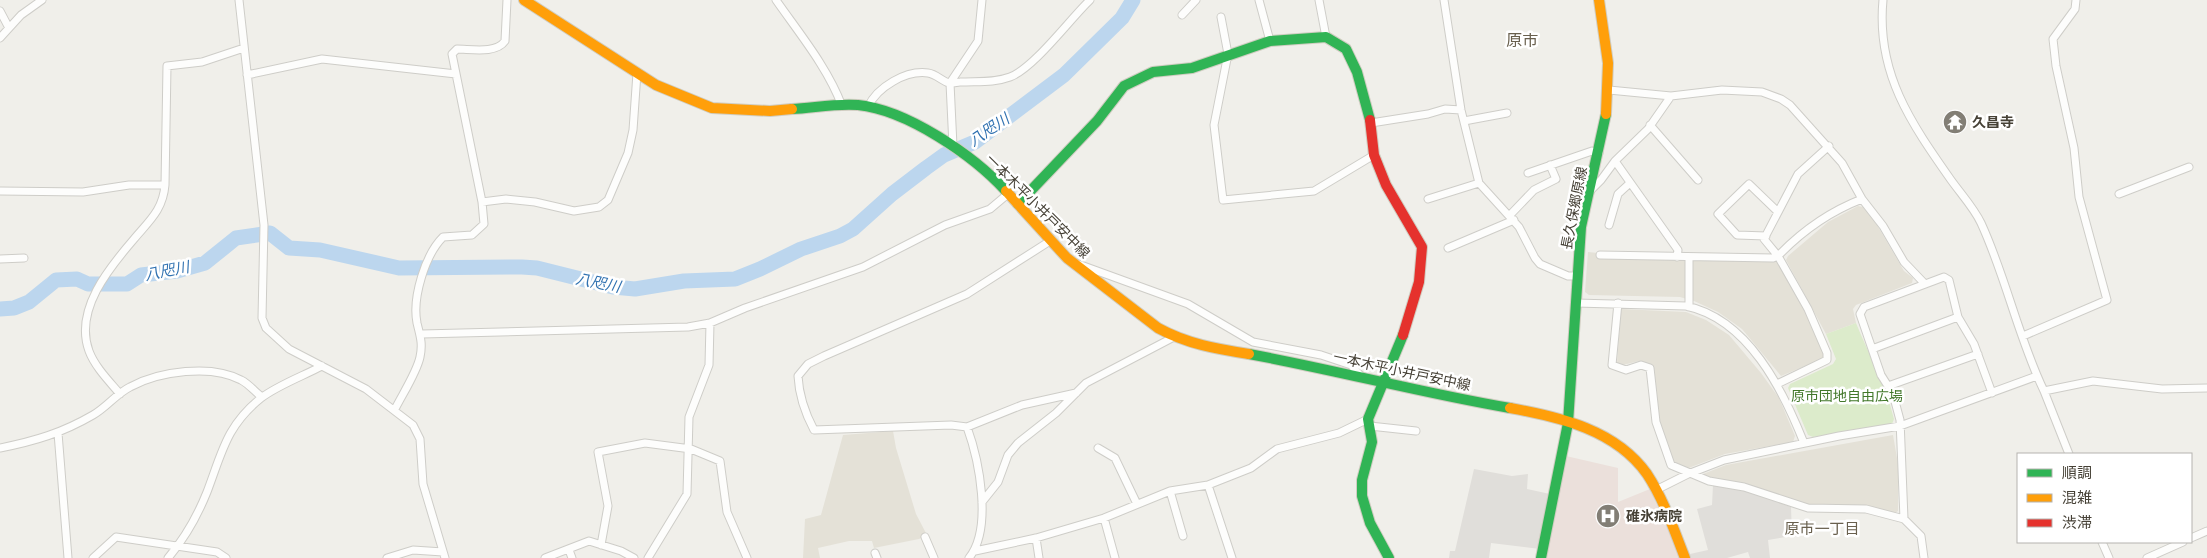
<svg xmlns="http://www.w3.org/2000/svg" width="2207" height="558" font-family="'Fira Sans Condensed','Noto Sans JP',sans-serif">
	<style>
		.residential { fill: #e4e1d7 }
		.medical { fill: #ebe0db }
		.green { fill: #dcebcb }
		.parking { fill: #e0deda }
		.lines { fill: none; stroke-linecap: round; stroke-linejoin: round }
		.river { stroke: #bcd6ee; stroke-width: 15 }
		.street-casing { stroke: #cecdc8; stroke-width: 9 }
		.fast-casing { stroke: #d0cdc1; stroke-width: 12 }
		.slow-casing { stroke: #d0cdc1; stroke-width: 12 }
		.jam-casing { stroke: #d0cdc1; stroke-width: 12 }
		.street { stroke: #fdfdfc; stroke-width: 7 }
		.fast { stroke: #30b455; stroke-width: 10 }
		.slow { stroke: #ff9f0a; stroke-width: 10 }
		.jam { stroke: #e5322d; stroke-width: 10 }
		.labels { text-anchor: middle; stroke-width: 5; stroke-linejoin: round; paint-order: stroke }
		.poi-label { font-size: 14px; font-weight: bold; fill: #464136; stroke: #fff; text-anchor: start }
		.street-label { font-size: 14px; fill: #464136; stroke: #fff }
		.park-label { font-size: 14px; fill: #42782a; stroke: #fff }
		.water-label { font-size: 15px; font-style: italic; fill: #3172b1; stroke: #fff }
		.neighbourhood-label { font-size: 15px; fill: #69604e; stroke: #fff }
		.quarter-label { font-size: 16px; fill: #69604e; stroke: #fff }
	</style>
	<rect width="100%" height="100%" fill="#f0efea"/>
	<path class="residential" d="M1858,206L1863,207L1877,225L1904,271L1913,278L1912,283L1856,305L1853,309L1856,323L1826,334L1786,260L1788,256L1828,222Z
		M1588,252L1598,253V258L1777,262L1810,321L1824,355L1822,359L1781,376L1742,329L1718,312L1694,301L1680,297L1589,295L1585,292Z
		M1621,309L1686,312L1706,320L1729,335L1761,373L1779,398L1795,436L1793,442L1725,454L1686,469L1673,461L1659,419L1653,366L1639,361L1623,365L1617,363Z
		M893,431L896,448L916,514L927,535L919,539L874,548L872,541H849L818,548L820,558H803L805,519L821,515L843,435Z
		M1893,435L1898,464V511L1895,513L1865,506H1808L1703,477V474L1726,465Z"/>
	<path class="medical" d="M1566,456L1618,468V502L1650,489L1680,558H1545Z"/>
	<path class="green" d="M1856,323C1869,355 1886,386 1894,419L1892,424L1813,437L1808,435L1788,388L1790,384L1833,364L1836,359L1826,334Z"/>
	<path class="parking" d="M1474,469L1512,476L1528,474L1527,489L1550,494L1540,549L1491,543L1489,558H1449L1450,551H1455Z
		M1713,485L1743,490L1791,507L1792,536L1768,540L1770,558H1750L1748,552L1727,558H1691L1690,554L1708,550L1697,509L1712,505Z"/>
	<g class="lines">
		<path class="river" d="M0,309L14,308L29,302L56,280L77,279L88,284H127L141,275L177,271L205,263L236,238L270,233L289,248L320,250L399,268L522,267L537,268L613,287L635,289L684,281L735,279L760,269L801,249L840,236L853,229L892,194L926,168L944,155L975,142L1064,75L1122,18L1133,0"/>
		<g class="street-casing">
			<path id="street" d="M239,0L264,225L262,318L266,328L289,349L366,389L413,425L420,439L423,484L445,558
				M776,0C799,33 828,68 842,106
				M1259,0L1270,41
				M1319,0L1326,37
				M1444,0L1461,110L1479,183L1519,227L1535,258L1540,264L1568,276H1577
				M1883,0C1876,73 1911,123 1951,180C1961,194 1974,208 1981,223C2006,277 2018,337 2044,391L2093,381L2162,389L2207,388
				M0,11L9,28
				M1182,15L1196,0
				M1221,17L1228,54L1214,125L1223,200L1314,191L1374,155
				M0,38L21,15L42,0
				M247,75L322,59L456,74
				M1609,90L1671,96
				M868,107C877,87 906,70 928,73C936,74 942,81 949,83C952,84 957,82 960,82C977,81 994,83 1010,77C1034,68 1070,19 1090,0
				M1464,121L1507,113
				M1371,123L1428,114L1445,109L1461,110
				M1650,125L1698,180
				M953,146L950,83L978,41L982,0
				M1615,161L1678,250L1677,257
				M1528,173L1592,151L1599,153
				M1591,190L1601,180L1615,161L1648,129L1671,96L1722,90L1762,92L1781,99L1790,105L1842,163L1862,199L1883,226L1904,262L1925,284
				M0,191L83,192L129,185H165
				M2119,194L2189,167
				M1428,199L1479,183
				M482,202L506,199L535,202L574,211L599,207L608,200L628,153L633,130L637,73
				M1510,215L1534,190L1556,179L1550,165
				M1609,225L1618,194L1630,183
				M1766,236L1737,235L1718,214L1749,184L1778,212
				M1448,248L1514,220
				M1600,255L1773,258L1778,256
				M1778,256L1764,239L1798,174L1829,146
				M1689,257V307
				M0,259L24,258
				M1078,264L1188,304L1253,342L1321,355L1351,365L1360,375
				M1576,303L1686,306C1748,319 1783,390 1804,443
				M1618,303L1612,365L1626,370L1641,365L1650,368L1656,422L1671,465L1709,481L1744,487L1808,508L1866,509L1904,519L1921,536L1924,558
				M422,334L688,327L710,323L745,308L863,267L945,225L990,209L1009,193
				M2023,336L2107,300L2079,197L2074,148L2056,66L2053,39L2075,9L2076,0
				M1872,349L1958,317
				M1777,384L1827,360V353L1808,309L1778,256C1801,232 1831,211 1862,199
				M1888,386L1978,354
				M2044,391L2069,454
				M120,394C109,381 95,367 89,351C74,310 109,268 134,239C149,221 163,210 165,185L167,66L202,62L244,48
				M395,409C402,395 417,372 420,357C423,343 420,336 417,323C412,298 425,255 443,237L472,235L484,224L482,202L452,54L457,49C471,49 496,54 505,41L507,0
				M1370,426L1416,431
				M967,427L1022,405L1076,393
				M58,433L68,558
				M0,448C35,441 62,433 93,415C107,407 116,394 130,387C159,371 212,364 241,380C249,384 255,392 262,397
				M1098,448L1115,458L1137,504
				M1208,485L1232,558
				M1656,490L1688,474L1724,460L1839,436L1900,426L2037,376
				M1170,491L1183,536
				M982,502L998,482L1008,455L1018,443L1056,413L1086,383L1174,337
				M1104,518L1115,558
				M1904,519L1900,420L1893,394L1881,375L1860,314L1864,307L1944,277L1949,280L1958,317L1974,344L1992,393
				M925,537L934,558
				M1036,538L1039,558
				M2191,538L2207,531
				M2102,542L2109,558
				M601,545L608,506L598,452L645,443L691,449L720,461L727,512L747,558
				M569,550L572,558
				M975,551L1036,538L1104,518L1170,491L1208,485L1251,468L1277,449L1339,433L1368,419
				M875,553L877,558
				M93,558L116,537L217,552L226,558
				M168,558C185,538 197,517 207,492C222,453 226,426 261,398C278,385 303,376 322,366
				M387,558L413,550L443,552
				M545,558L589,541L621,551L634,558
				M648,558L687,494L689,417L709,365L710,323
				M969,558C993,528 979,460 967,427L951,425L814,430C805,413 799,396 798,376L808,364L824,356L967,294L1050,241
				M2147,558L2183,542"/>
		</g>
		<g class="fast-casing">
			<path id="fast" d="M792,109C813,108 837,103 858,105C907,110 973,155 1006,191
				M1018,204L1097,121L1124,86L1153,72L1192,68L1270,41L1326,37L1346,49L1357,72L1370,120
				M1249,354C1336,370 1422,393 1510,408
				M1389,558L1370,523L1362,496V480L1372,442L1368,419L1403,335
				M1541,558L1568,423L1581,227L1606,114"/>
		</g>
		<g class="slow-casing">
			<path id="slow" d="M524,0L656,85L712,108L770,111L792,109
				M1599,0L1608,63L1606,114
				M1006,191L1067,258L1158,328C1187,344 1217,349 1249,354
				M1510,408C1560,417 1616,430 1647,474C1664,500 1674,530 1685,558"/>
		</g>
		<g class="jam-casing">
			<path id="jam" d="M1370,120L1374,155L1386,185L1422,247L1419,282L1403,335"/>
		</g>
		<use href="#street" class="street"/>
		<use href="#fast" class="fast"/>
		<use href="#slow" class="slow"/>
		<use href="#jam" class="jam"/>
	</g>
	<defs>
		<g id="temple-disc" transform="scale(1.25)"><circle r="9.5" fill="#827e75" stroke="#fff"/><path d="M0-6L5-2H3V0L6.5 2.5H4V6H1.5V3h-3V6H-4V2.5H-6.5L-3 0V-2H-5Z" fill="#fff"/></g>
		<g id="hospital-disc" transform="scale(1.25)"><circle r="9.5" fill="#827e75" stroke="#fff"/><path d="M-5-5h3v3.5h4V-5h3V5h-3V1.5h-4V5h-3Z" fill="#fff"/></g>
	</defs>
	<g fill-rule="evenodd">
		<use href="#temple-disc" x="1955" y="122"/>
		<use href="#hospital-disc" x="1608" y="516"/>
	</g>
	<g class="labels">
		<g class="poi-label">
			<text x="1972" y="127">久昌寺</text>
			<text x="1626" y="521">碓氷病院</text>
		</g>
		<g class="street-label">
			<text transform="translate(1038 206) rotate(45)" y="5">一本木平小井戸安中線</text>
			<text transform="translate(1574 208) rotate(-79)" y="5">長久保郷原線</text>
			<text transform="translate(1402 371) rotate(12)" y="5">一本木平小井戸安中線</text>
		</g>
		<g class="park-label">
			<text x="1847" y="401">原市団地自由広場</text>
		</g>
		<g class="water-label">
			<text transform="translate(989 130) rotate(-34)" y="5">八咫川</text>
			<text transform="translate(167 271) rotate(-11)" y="5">八咫川</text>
			<text transform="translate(598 283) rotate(11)" y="5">八咫川</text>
		</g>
		<g class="neighbourhood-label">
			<text x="1822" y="534">原市一丁目</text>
		</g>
		<g class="quarter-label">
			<text x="1522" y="46">原市</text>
		</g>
	</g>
	<rect x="2017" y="453" width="175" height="90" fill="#ffffff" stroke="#b5b3af"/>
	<rect x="2027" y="469" width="25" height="8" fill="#30b455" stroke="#b5b3af"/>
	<text x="2062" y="478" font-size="15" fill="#464136">順調</text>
	<rect x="2027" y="494" width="25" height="8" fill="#ff9f0a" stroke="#b5b3af"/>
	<text x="2062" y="503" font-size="15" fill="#464136">混雑</text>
	<rect x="2027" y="519" width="25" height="8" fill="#e5322d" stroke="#b5b3af"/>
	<text x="2062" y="528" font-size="15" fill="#464136">渋滞</text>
</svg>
